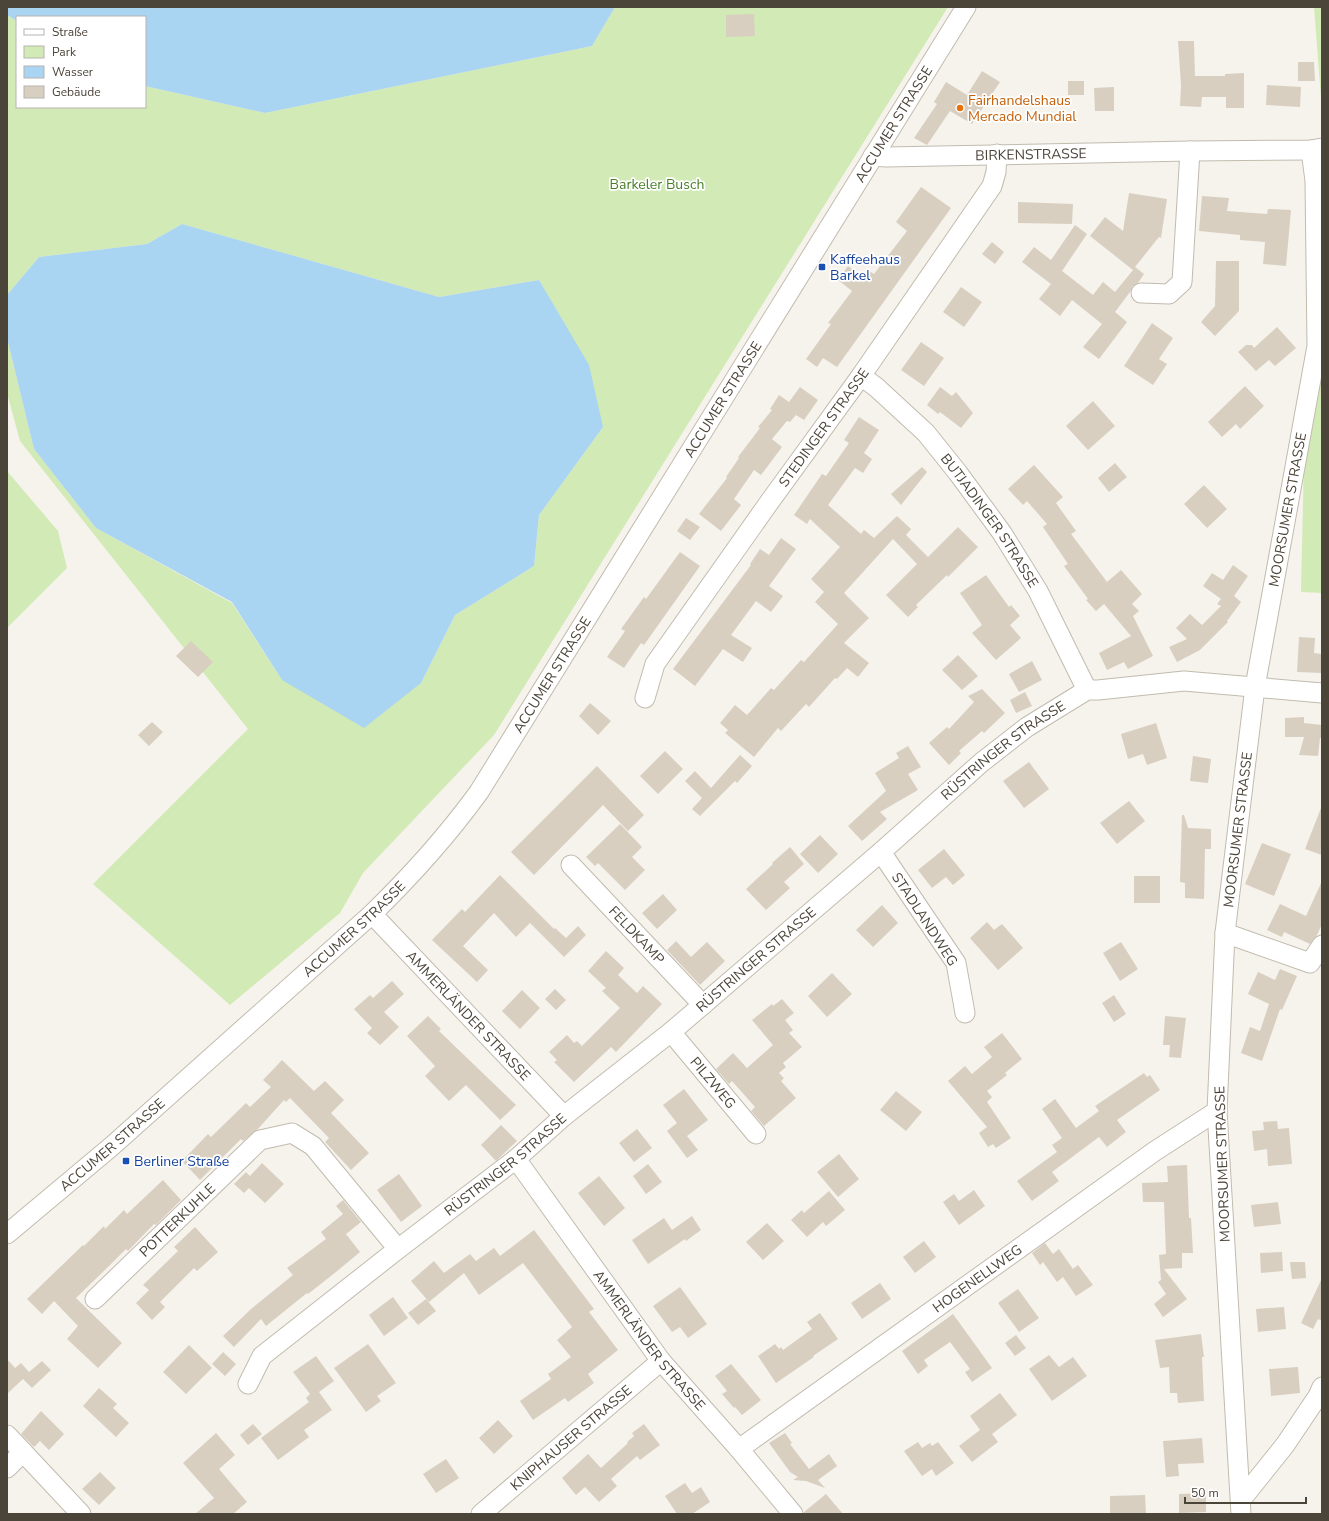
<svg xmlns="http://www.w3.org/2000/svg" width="1329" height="1521" font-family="'Nunito Sans',sans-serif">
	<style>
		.green { fill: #d2eab5 }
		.water { fill: #a9d4f2 }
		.building { fill: #d8cfc1 }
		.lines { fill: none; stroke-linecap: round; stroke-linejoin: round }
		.minor-casing { stroke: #c2bbae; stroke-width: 21 }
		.minor { stroke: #fff; stroke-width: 19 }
		.food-dot { fill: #e8710a; stroke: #fff; stroke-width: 1.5 }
		.transit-dot { fill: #1a4fb4; stroke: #fff; stroke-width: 1.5 }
		.labels { text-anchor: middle; stroke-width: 3.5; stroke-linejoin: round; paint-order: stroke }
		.food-label { font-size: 14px; fill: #c56008; stroke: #fff; text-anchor: start }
		.street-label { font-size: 14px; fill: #4b4439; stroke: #fff }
		.park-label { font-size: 14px; fill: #4a7f2a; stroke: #fff }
		.transit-label { font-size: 14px; fill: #164399; stroke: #fff; text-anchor: start }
	</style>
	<rect width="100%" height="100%" fill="#f6f3ec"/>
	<path class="green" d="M615,7H948L494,735L363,873L340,913L230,1005L93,884L248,729L20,441L7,393V338L34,449L96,528L232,603L282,680L421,683L455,615L534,566L539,515L603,427L539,280L439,297L182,224L147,244L39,257L7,295V15L17,21V107H145V86L265,113L592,46Z
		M1314,7H1322V111Z
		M1322,348V593L1301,592L1304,459Z
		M7,471L58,531L67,568L7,628Z"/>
	<path class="water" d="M7,7H615L592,46L265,113L145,86V17H17V21L7,15Z
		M182,224L439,297L539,280L589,365L603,427L539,515L534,566L455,615L421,683L364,728L282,680L232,602L96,528L34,449L7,338V295L39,257L147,244Z"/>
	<path class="building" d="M754,14L755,36L726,37V15Z
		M1178,41H1194L1195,76H1225V74L1244,73V108H1226V97H1202L1201,107L1180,106L1181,85Z
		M1298,62H1314L1315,81H1298Z
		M982,71L1000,82L972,124L950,111L927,145L914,138L937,104L934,102L946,82L967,95Z
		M1068,81H1084V95H1068Z
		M1267,85L1301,87L1300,107L1266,105Z
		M1114,87V111H1095L1094,88Z
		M921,187L951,208L837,367L823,358L817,367L806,359L831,324L828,323L852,291L838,280L848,266L863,277L868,270L874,274L907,231L896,222Z
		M1129,193L1167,199L1161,238L1159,237L1135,267L1144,274L1138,283L1132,287L1130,292L1115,312L1127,322L1099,359L1083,347L1102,324L1072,300L1060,316L1039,299L1051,284L1022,262L1034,247L1051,260L1075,225L1087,234L1062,271L1093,295L1103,282L1115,292L1133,270L1090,236L1105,217L1123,231Z
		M1202,196L1229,198L1227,211L1267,214L1268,209L1291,210L1286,266L1263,264L1265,242L1240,240V235L1199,231Z
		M1018,202L1073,204L1072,224L1018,223Z
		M992,242L1004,252L995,264L982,254Z
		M1216,261H1239V311L1215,336L1201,322L1215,306Z
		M961,287L982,302L964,327L943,312Z
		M1152,323L1173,338L1159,359L1167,364L1153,385L1124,366Z
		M1277,327L1296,348L1275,366L1269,360L1256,371L1238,352L1246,345H1252L1254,348Z
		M921,342L944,358L924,386L901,370Z
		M1245,386L1264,406L1240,429L1236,424L1222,437L1208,422Z
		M800,387L818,400L804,420L796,415L790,422L787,421L772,439L782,447L761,475L754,470L734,499L741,505L721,531L699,514L727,478L726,477L739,458L738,457L760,428L758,427L772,410L770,409L779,395L789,402Z
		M940,387L952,396L956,392L973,413L961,428L940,412L938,414L927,405Z
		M1093,401L1115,426L1088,450L1066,426Z
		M859,417L879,430L864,453L872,459L863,473L855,468L828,505L861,534L864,530L874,538L897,516L911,529L906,535L928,557L958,527L978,547L948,577L947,575L916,605L918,607L908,617L886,595L917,564L893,539L844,593L869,618L844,643L869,663L858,677L847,668L837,679L835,678L809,707L806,704L781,731L778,728L754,757L725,733L728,730L720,723L735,705L747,715L771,688L774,690L801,660L804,662L838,624L815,602L824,592L811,579L840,547L810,519L807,524L794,515L822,474L826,476L849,443L844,440Z
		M1115,463L1127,477L1109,492L1098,478Z
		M1034,465L1063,497L1056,503L1076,531L1071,534L1107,582L1121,570L1142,594L1132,604L1139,611L1133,616L1153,656L1128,669L1124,662L1107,670L1099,653L1131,636L1104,604L1096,611L1086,600L1088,599L1064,566L1068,564L1043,527L1047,524L1027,501L1023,505L1008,489Z
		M922,467L927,472L901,505L891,494Z
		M1204,485L1227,509L1207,528L1184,504Z
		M686,518L700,527L690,540L677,531Z
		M781,538L796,549L769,586L783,596L771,612L756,601L731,635L752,648L743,662L723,649L695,686L673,669L751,565L750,564L760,549L769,555Z
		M680,552L700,566L644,645L641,643L624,668L607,657L625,631L621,629L644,597L646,599Z
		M1233,565L1248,576L1234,596L1241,602L1227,621L1228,622L1200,650L1177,662L1169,647L1187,639L1176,628L1190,614L1202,625L1221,606L1217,604L1221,599L1203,586L1212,573L1223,580Z
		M986,575L1009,607L1011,605L1020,616L1010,625L1021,638L996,660L972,633L982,625L960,593Z
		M1299,637L1315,638L1314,653L1322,654L1321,673L1297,672Z
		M191,641L213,662L198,677L176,656Z
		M958,655L978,676L962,690L942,670Z
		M1032,661L1042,680L1019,692L1009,674Z
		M982,689L1005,713L984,733L982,731L959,751L961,753L949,765L929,743L947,727L949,729L974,702L968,696Z
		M1025,692L1032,706L1016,713L1010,700Z
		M590,703L611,721L598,735L579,716Z
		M1304,717V723L1322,725V738H1320L1318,756L1299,755L1304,737H1285V718Z
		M152,722L163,732L149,746L138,735Z
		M1156,723L1167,758L1147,765L1143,754L1128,759L1121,734Z
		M908,746L921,767L908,774L918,790L880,812L887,819L862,841L848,826L886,791L875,773L899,758L896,753Z
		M665,751L683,769L658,794L640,776Z
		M740,755L752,766L737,783L735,781L700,816L692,809L702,798L685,781L695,771L711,788Z
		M1193,756L1211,759L1208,783L1190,781Z
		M1029,762L1049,789L1024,808L1003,781Z
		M597,766L644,815L628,831L603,805L534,875L511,852Z
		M1129,801L1145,821L1117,844L1100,823Z
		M1321,808H1322V855L1305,849Z
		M1182,815H1184L1188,828L1211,829V849H1205L1204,899L1185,898V883L1180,882Z
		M620,824L642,847L632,857L645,870L625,890L598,863L595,866L586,857Z
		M820,835L838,854L818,873L800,854Z
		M1262,843L1291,854L1274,896L1245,884Z
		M790,847L804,864L784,882L790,888L766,910L746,889L773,864L772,863Z
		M944,849L965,875L953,885L946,877L932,888L918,870Z
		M500,875L554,929L555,928L566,938L578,926L586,935L564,957L530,923L516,937L494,913L463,946L488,970L477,982L432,940L462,909L465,912Z
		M1134,876H1160V903H1134Z
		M1322,881V924L1317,935L1310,944L1284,932L1282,937L1267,930L1280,904L1306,916Z
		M663,894L677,910L657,929L642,913Z
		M882,905L898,923L873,947L856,930Z
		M987,922L994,930L1002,924L1023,948L998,970L970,938Z
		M676,941L691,957L707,942L725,961L700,985L667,950Z
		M1121,942L1138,969L1120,981L1103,953Z
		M606,951L624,968L618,975L637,993L643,986L662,1004L616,1052L611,1047L574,1082L554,1062L557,1060L549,1052L567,1035L574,1043L577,1041L582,1046L620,1008L602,991L606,988L588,971Z
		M1280,969L1297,976L1282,1010L1280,1009L1262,1061L1241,1053L1250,1027L1260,1031L1269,1004L1248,994L1258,972L1275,980Z
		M832,973L852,994L827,1017L808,996Z
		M392,981L404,994L384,1012L399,1027L380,1045L367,1033L372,1028L354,1009L370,995L373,998Z
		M555,989L566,1000L556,1010L545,999Z
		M522,990L540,1008L520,1029L502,1011Z
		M1114,995L1126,1014L1114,1022L1102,1003Z
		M782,999L794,1013L785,1020L793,1030L789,1033L802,1047L783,1063L786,1067L779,1073L784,1078L781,1081L796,1098L764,1126L751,1111L755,1107L732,1081L729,1084L716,1069L733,1053L747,1068L773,1045L752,1020L772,1004L773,1006Z
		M428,1016L441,1029L439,1031L516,1105L500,1120L466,1085L449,1101L425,1076L435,1066L407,1036Z
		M1165,1016L1186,1018L1181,1058L1169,1057L1170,1045H1163Z
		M1002,1033L1022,1059L1005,1073L1007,1075L987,1091L992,1097L987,1102L1011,1138L996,1148L993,1144L988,1147L979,1133L987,1127L948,1081L965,1066L972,1074L992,1057L984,1047Z
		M282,1060L314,1091L325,1081L344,1100L331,1113L369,1153L351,1170L325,1142L329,1138L290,1098L286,1102L284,1100L257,1130L243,1141L241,1139L200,1180L182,1161L208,1134L211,1137L246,1103L250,1107L271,1087L263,1080Z
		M1144,1073L1147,1077L1150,1075L1160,1090L1117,1120L1126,1132L1107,1147L1099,1137L1052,1172L1059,1181L1032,1201L1017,1181L1057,1152L1052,1145L1062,1138L1042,1109L1055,1099L1076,1128L1099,1111L1095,1106Z
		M684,1089L708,1120L687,1136L698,1150L687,1158L667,1131L677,1123L663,1105Z
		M896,1091L922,1112L906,1131L880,1110Z
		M1277,1121L1278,1129L1289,1128L1292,1164L1268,1166L1267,1149L1254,1151L1252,1131L1264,1130L1263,1122Z
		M501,1125L517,1141L496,1161L481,1145Z
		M637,1129L652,1148L634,1162L619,1143Z
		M839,1154L859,1179L838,1197L817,1172Z
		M262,1163L284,1184L265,1203L249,1188L244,1193L234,1184L246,1172L250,1176Z
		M648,1164L662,1182L646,1194L633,1176Z
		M1187,1165L1189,1218H1191L1193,1253H1182V1268L1164,1269L1187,1299L1163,1317L1154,1304L1166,1294L1158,1282L1161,1280L1159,1255L1166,1254L1164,1202H1143L1142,1183L1168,1182L1167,1166Z
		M399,1174L422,1206L401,1222L377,1190Z
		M599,1176L625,1208L604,1226L578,1193Z
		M163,1180L181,1200L156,1225L154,1224L128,1251L126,1249L110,1265L76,1298L122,1343L98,1368L67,1339L78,1326L54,1301L42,1314L27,1299L83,1245L84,1246L104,1226L105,1229L124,1210L127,1214Z
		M974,1190L985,1206L959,1225L943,1202L954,1194L959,1201Z
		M829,1191L845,1210L826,1226L823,1222L807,1237L791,1220L802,1210L804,1213Z
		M343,1200L361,1222L346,1234L360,1252L336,1272L308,1294L307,1293L266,1326L261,1319L234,1347L223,1336L251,1309L293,1275L287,1268L326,1239L321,1232L343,1214L336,1206Z
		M1278,1202L1281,1224L1254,1227L1251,1205Z
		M692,1216L701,1230L686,1241L685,1239L648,1264L632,1240L664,1218L672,1230Z
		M767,1223L784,1241L763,1260L746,1242Z
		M195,1227L218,1252L197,1271L194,1268L160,1302L165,1307L152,1320L136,1303L149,1290L143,1285L178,1251L174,1247Z
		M534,1230L594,1309L589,1312L618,1350L588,1374L594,1383L568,1402L565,1398L533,1420L520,1401L551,1379L548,1374L571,1357L557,1340L572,1327L523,1263L479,1295L464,1273L429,1302L411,1281L434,1261L444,1273L470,1254L476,1261L494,1248L500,1256Z
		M924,1241L936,1257L915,1273L903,1257Z
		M1045,1243L1053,1254L1059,1249L1073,1269L1078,1265L1093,1285L1076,1296L1063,1277L1057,1282L1043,1262L1040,1265L1032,1253Z
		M1282,1252L1283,1271L1261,1273L1260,1253Z
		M1290,1262H1305L1306,1278L1292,1279Z
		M1322,1278V1321L1318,1319L1313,1329L1301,1323Z
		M880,1283L891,1299L862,1319L851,1303Z
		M680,1287L707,1324L688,1338L680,1327L672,1332L653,1306Z
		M1018,1289L1039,1318L1019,1332L998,1303Z
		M393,1297L408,1318L384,1336L369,1315Z
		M426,1299L436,1311L418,1325L408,1313Z
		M1284,1307L1286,1329L1258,1332L1256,1309Z
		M820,1313L838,1339L813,1356L814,1357L776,1383L758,1356L775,1344L779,1349L781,1347L783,1350L812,1329L807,1322Z
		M953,1314L992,1368L972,1382L965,1372L970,1369L950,1342L924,1360L928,1366L918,1374L902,1351Z
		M1201,1334L1204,1357H1202L1204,1401L1178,1403L1177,1393H1170L1169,1367L1160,1368L1155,1340Z
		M1016,1335L1026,1348L1015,1356L1005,1343Z
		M368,1344L396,1383L377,1396L381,1401L366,1412L334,1368Z
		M189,1345L212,1368L186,1394L163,1372Z
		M223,1352L236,1364L225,1376L212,1364Z
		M1049,1355L1059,1367L1073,1357L1087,1376L1052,1401L1029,1369Z
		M316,1356L334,1381L319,1392L332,1410L304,1430L309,1437L278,1460L261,1438L309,1402L306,1398L310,1394L293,1372Z
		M7,1359L15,1368L21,1363L29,1372L42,1361L51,1370L32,1388L23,1379L7,1394Z
		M731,1364L761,1400L742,1415L735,1407L734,1408L722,1394L727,1391L715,1376Z
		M1298,1367L1300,1393L1271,1396L1269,1369Z
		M99,1388L117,1404L113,1408L129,1423L116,1437L83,1406Z
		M1000,1393L1017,1415L992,1434L998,1442L972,1462L959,1446L980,1430L970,1416Z
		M41,1411L64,1434L49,1450L40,1441L34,1447L21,1434Z
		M498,1420L513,1436L494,1454L479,1438Z
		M253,1424L262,1434L248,1445L240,1435Z
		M644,1424L660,1445L640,1460L637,1456L611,1479L617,1486L599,1502L585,1487L576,1495L562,1478L588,1454L601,1468L628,1443L627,1442L634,1436L632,1433Z
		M216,1433L235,1455L219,1469L247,1502L233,1514H195L214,1498L183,1463Z
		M785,1433L792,1443L790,1444L809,1469L829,1454L837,1466L818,1480L825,1488L806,1481L793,1480L798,1477L790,1472L769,1443Z
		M1202,1438L1204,1463L1178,1464L1179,1476L1166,1477L1163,1441Z
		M918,1442L922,1448L930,1443L932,1446L938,1442L954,1463L936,1476L932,1469L922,1476L904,1451Z
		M446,1459L459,1478L436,1493L423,1474Z
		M100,1472L116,1488L99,1505L82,1489Z
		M685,1483L692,1493L701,1487L710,1502L692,1514H677L665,1496Z
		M1206,1493V1512L1179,1513V1494Z
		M826,1494L843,1514H804V1512Z
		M1145,1495L1146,1514H1110V1496Z"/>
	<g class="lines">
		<g class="minor-casing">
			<g id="minor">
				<path id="s1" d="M873,156L886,157L1190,151L1311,150L1322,148"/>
				<path d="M1141,293L1169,294L1182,282L1190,151"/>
				<path id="s2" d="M861,376L876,387L926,433L958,473L1002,533L1038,591L1087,690"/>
				<path id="s3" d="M645,698L655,664L768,504L861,376L992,186L996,172L997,154"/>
				<path d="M881,852L956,963L965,1013"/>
				<path id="s4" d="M571,865L703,1005"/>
				<path id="s5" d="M372,914L564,1116"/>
				<path d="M1225,933L1310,963L1322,945"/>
				<path id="s6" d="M671,1032L756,1134"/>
				<path id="s7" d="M516,1159L661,1361L739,1449L793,1514"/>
				<path id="s8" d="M7,1234L112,1146L372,914C411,876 447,836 479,792L966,7"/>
				<path id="s9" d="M95,1299L260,1140L292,1133L313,1146L398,1249"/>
				<path id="s10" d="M248,1384L262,1356L398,1249L516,1159L564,1116L671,1032L881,852L982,762L1027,727L1087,690H1098L1184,681L1322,693"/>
				<path d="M7,1435L81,1514"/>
				<path id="s11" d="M739,1449L1155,1151L1217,1111"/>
				<path d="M7,1468L23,1452"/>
				<path d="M1241,1500L1285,1445L1318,1396L1322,1387"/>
				<path id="s12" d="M481,1514L661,1361"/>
				<path id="s13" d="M1241,1514L1217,1111L1225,933L1255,687L1317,346L1315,181L1311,150"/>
			</g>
		</g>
		<use href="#minor" class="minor"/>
	</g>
	<circle class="food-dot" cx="960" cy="108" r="4"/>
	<g class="transit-dot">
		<rect x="818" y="263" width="8" height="8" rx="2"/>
		<rect x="122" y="1157" width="8" height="8" rx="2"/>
	</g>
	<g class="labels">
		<g class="food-label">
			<text x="968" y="105">Fairhandelshaus<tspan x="968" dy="16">Mercado Mundial</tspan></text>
		</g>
		<g class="street-label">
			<text dy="5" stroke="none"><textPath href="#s8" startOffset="1434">ACCUMER STRASSE</textPath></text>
			<text dy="5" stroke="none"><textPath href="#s1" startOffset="158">BIRKENSTRASSE</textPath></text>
			<text dy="5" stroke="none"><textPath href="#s8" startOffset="1110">ACCUMER STRASSE</textPath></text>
			<text dy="5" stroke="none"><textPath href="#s3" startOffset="326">STEDINGER STRASSE</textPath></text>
			<text dy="5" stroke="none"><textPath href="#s13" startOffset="1010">MOORSUMER STRASSE</textPath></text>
			<text dy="5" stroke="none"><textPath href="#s2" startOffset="195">BUTJADINGER STRASSE</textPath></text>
			<text dy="5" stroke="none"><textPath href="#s8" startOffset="786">ACCUMER STRASSE</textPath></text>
			<text dy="5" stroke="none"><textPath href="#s10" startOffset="989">RÜSTRINGER STRASSE</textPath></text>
			<text dy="5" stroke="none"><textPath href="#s13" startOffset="686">MOORSUMER STRASSE</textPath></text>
			<text transform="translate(925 919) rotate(57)" y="5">STADLANDWEG</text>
			<text dy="5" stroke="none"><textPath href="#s8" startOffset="462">ACCUMER STRASSE</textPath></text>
			<text dy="5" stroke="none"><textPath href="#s4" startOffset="96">FELDKAMP</textPath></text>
			<text dy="5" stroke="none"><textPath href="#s10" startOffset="665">RÜSTRINGER STRASSE</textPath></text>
			<text dy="5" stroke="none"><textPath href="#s5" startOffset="140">AMMERLÄNDER STRASSE</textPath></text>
			<text dy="5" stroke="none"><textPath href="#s6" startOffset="66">PILZWEG</textPath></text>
			<text dy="5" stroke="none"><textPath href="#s8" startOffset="138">ACCUMER STRASSE</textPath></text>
			<text dy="5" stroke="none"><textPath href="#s10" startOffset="341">RÜSTRINGER STRASSE</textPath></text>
			<text transform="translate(1222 1164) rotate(-92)" y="5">MOORSUMER STRASSE</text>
			<text dy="5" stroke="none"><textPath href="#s9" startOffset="114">POTTERKUHLE</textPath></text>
			<text dy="5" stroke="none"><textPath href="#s11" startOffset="293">HOGENELLWEG</textPath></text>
			<text dy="5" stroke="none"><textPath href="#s7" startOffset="225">AMMERLÄNDER STRASSE</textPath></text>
			<text dy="5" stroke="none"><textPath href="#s12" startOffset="118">KNIPHAUSER STRASSE</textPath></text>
		</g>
		<g class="park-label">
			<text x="657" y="189">Barkeler Busch</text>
		</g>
		<g class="transit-label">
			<text x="830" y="264">Kaffeehaus<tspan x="830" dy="16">Barkel</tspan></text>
			<text x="134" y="1166">Berliner Straße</text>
		</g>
	</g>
	<rect width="1329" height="1521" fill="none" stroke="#4b4439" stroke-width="16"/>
	<rect x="16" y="16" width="130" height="92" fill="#ffffff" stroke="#b7b4b0"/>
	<rect x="24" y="29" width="20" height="6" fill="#ffffff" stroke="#b7b4b0"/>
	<text x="52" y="36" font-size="12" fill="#4b4439">Straße</text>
	<rect x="24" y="46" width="20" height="12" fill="#d2eab5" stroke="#b7b4b0"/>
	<text x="52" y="56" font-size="12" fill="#4b4439">Park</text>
	<rect x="24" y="66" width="20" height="12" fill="#a9d4f2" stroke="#b7b4b0"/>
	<text x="52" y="76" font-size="12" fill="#4b4439">Wasser</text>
	<rect x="24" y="86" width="20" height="12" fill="#d8cfc1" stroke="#b7b4b0"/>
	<text x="52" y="96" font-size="12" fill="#4b4439">Gebäude</text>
	<path d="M1185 1497v6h121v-6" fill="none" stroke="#4b4439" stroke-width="2"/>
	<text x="1191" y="1497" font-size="12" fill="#4b4439" stroke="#ffffff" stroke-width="3" paint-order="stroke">50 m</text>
</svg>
